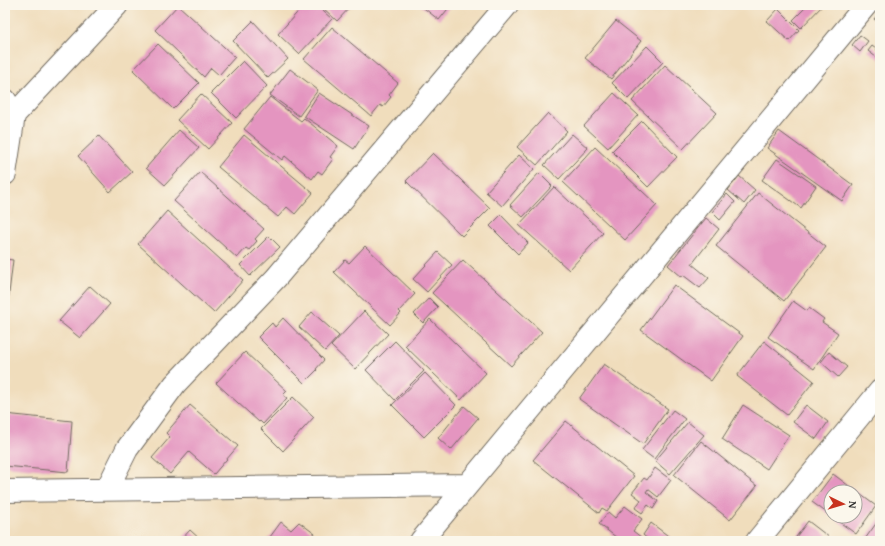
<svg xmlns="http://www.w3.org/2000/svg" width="885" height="546" font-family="'Gentium Book Plus',serif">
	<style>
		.building { fill: #e495c0 }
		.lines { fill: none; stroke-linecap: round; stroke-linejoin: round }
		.minor-casing { stroke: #70695e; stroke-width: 24 }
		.minor { stroke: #fff; stroke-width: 22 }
	</style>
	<rect width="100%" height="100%" fill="#fbf7ec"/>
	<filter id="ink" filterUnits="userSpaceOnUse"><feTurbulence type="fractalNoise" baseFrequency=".025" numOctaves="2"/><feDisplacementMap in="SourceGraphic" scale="8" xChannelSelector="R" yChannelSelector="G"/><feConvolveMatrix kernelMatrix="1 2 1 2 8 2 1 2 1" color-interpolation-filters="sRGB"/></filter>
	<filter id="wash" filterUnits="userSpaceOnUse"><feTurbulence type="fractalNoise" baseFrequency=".012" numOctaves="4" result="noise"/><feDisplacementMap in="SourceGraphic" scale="16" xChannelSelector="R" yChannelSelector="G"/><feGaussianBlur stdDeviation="0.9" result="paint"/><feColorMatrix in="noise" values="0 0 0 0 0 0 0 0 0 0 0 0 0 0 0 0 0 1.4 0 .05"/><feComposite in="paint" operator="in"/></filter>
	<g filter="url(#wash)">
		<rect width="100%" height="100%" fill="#f0ddbc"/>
		<g id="blocks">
			<path class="building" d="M178,5L235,57L219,75L211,68L204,77L155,30Z
				M304,5H316L332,19L299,54L278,34Z
				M320,5H352L337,21Z
				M420,5H451L439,20Z
				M808,5H823L801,28L793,20Z
				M778,9L799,30L789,41L767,21Z
				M880,12V24L874,19Z
				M253,21L288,59L268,78L233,41Z
				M616,21L641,41L611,79L585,58Z
				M332,27L398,83L389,95L391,97L383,107L380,105L371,116L304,59Z
				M860,35L868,41L860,52L852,45Z
				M158,44L199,83L173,109L133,70Z
				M647,46L663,62L628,99L612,83Z
				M872,46L880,52V60L868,51Z
				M243,61L267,86L236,118L211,93Z
				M665,65L717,113L683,149L632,101Z
				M290,69L318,90L299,116L270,95Z
				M319,93L369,126L354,149L304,116Z
				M614,93L638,115L608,148L584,126Z
				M201,94L232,123L208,149L177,120Z
				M270,97L301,121L304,118L338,146L330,157L333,159L322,174L318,171L312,179L285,156L282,160L244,129Z
				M548,113L567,131L537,165L517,147Z
				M642,121L677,157L648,187L612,151Z
				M179,130L199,148L165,185L146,168Z
				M779,131L853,185L842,201L767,148Z
				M572,134L588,148L559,179L544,165Z
				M244,135L313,193L295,214L287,207L278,217L218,167Z
				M99,136L132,172L110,192L78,156Z
				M595,147L657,205L625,240L563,182Z
				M433,153L490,208L462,236L406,181Z
				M519,155L534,169L502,206L486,192Z
				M777,159L816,186L801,208L762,180Z
				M200,172L264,229L255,239L257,241L249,250L246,248L237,258L174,201Z
				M539,173L552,186L523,217L510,205Z
				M739,176L755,190L744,204L728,190Z
				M554,187L603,233L569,270L519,225Z
				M758,193L826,247L784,301L716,246Z
				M727,194L735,202L720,220L712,212Z
				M167,211L243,280L214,313L138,244Z
				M501,215L528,243L518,254L490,226Z
				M706,218L719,229L692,264L709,278L700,288L683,275L682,277L668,265Z
				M269,236L280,247L250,276L240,265Z
				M365,246L415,294L399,311L401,313L390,325L334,272L345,260L349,263Z
				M438,252L452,265L427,292L413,279Z
				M5,259L13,260L7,310L5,309Z
				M463,260L542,332L511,366L432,293Z
				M674,285L743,336L711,381L641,330Z
				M90,286L110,304L80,338L59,321Z
				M429,298L438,307L423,323L414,314Z
				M793,301L807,311L809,308L824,319L822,322L838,333L814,369L768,337Z
				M364,311L388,334L355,369L331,346Z
				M312,312L339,336L325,351L299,327Z
				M283,318L324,360L316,369L317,370L304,383L258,337L272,323L275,327Z
				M430,319L486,373L461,400L405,346Z
				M395,341L424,371L395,400L366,370Z
				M764,341L814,381L787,415L737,376Z
				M245,352L287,391L283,395L287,398L263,424L260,421L259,422L216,383Z
				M829,352L847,367L838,377L821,362Z
				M604,364L668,409L643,444L579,399Z
				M425,373L456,405L424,437L392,405Z
				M293,397L314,417L283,451L261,429Z
				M190,405L238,446L214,474L189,452L170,474L152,458L170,437L166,433Z
				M743,405L789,435L767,469L722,439Z
				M806,405L828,422L816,439L793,422Z
				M464,406L478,418L451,450L438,438Z
				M673,410L685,419L654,459L642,450Z
				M5,414L72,421L68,472L5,466Z
				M566,421L634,476L607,511L602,508L599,513L533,460Z
				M688,422L704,435L670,474L655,461Z
				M701,441L757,486L730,520L674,475Z
				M655,468L671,480L658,497L648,489L646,492L658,501L653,509L648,505L642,513L635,508L641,500L632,493L644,478L647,480Z
				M833,474L876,506L856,534L831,516H855V492H831V516L812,502Z
				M625,506L642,519L633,531L646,541H621L599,524L608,512L615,518Z
				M880,518V541H868L865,539Z
				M808,521L834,541H793Z
				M281,522L291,530L299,522L315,534L310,541H267Z
				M651,523L675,541H650L643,535Z
				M190,530L202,541H180Z"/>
		</g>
	</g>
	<g filter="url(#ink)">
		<use href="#blocks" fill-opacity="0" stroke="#70695e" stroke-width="1"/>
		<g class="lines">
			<g class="minor-casing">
				<path id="minor" d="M5,100L14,115L5,174
					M14,115L117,5
					M107,489L127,449L175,384L276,278L507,5
					M5,491L467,485
					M421,541L866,5
					M757,541L880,391"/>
			</g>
			<use href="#minor" class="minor"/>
		</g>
	</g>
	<rect width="885" height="546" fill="none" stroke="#fbf7ec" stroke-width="20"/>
	<g transform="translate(843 504) rotate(95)"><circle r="19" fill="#fbf7ec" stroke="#a8a59f"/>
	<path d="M0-3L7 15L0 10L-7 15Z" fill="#c8321e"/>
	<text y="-6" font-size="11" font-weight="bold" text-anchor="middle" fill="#2b2b2b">N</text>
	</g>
</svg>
